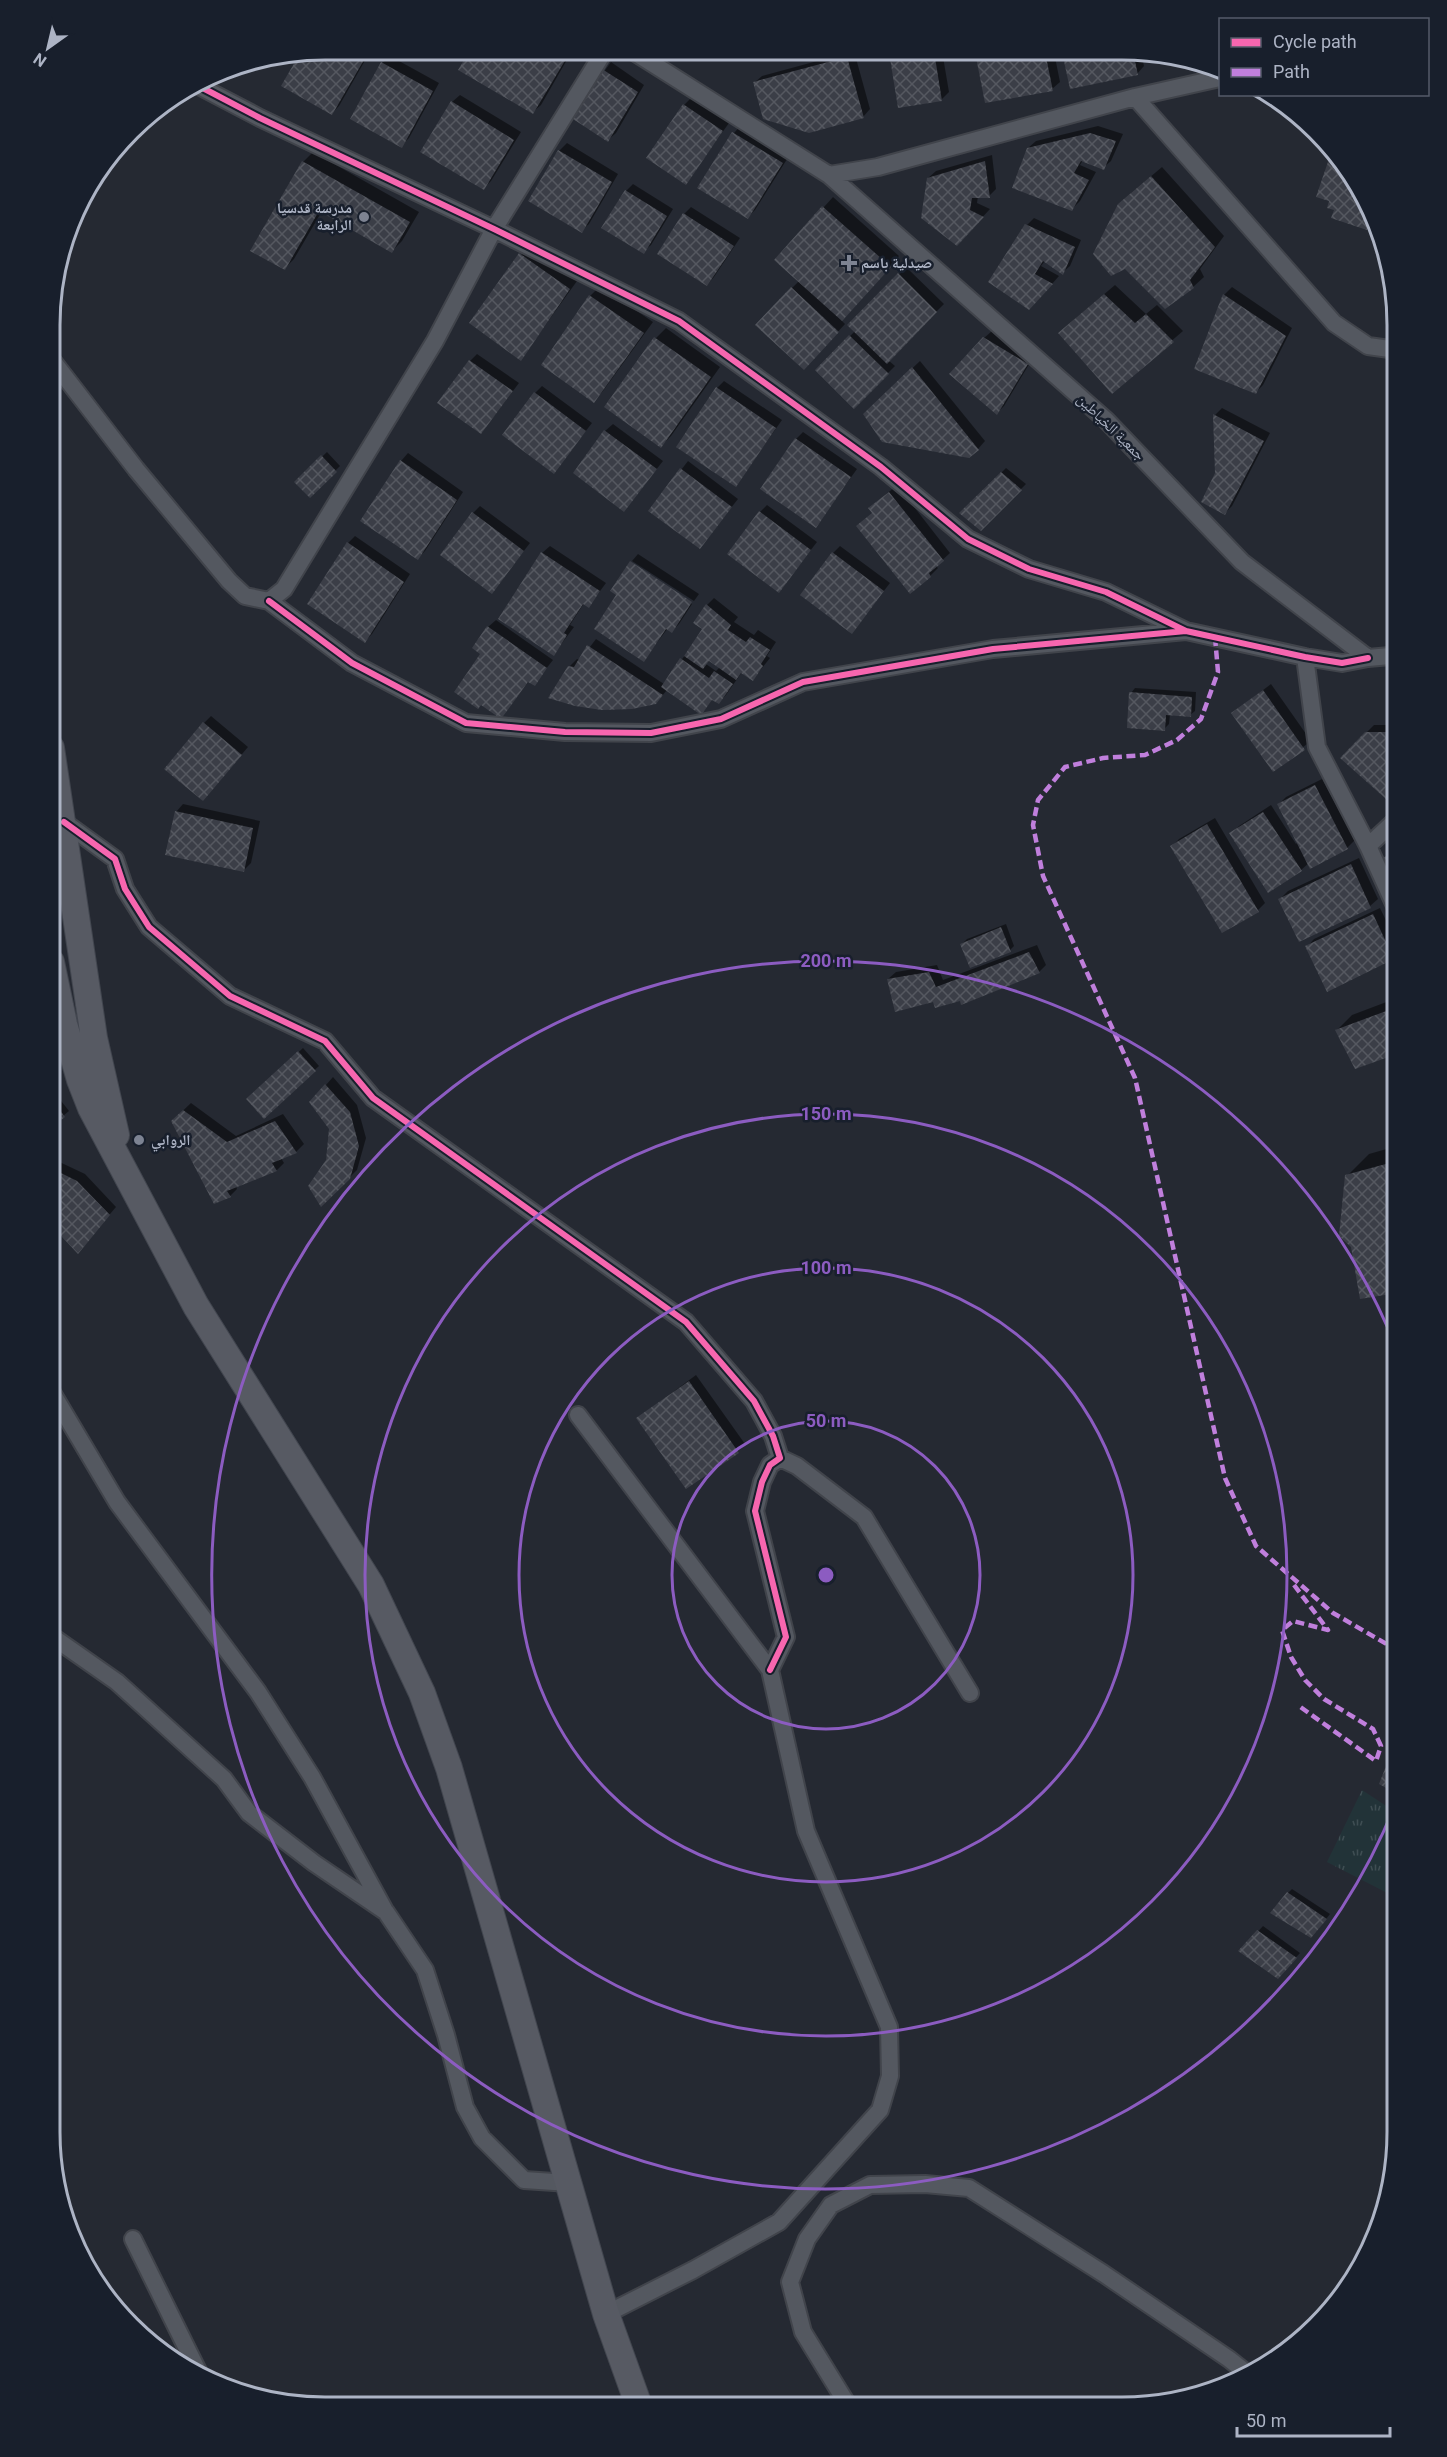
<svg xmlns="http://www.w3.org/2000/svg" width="1447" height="2457" font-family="Roboto,'Noto Naskh Arabic',sans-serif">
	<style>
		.grass { fill: url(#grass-tufts) }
		.shadow { fill: #0007; fill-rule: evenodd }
		.building { fill: url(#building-cross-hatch) }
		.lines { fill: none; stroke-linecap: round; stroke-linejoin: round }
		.street-casing { stroke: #41444b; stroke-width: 20 }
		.primary-casing { stroke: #42464f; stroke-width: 28 }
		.street { stroke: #545860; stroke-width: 16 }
		.primary { stroke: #575a63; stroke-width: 26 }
		.quiet { stroke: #c07fdc; stroke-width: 4.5; stroke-dasharray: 9 4.5; stroke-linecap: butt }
		.cycleway-casing { stroke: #181f2c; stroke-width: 10 }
		.cycleway { stroke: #f766af; stroke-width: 6 }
		.ring { fill: none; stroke: #8c5cc1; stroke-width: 3 }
		.poi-dot { fill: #7d8392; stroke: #181f2c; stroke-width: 2 }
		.labels { text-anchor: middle; stroke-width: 5; stroke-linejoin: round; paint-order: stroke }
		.poi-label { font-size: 15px; font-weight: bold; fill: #adb4c5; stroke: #181f2c; text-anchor: start }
		.street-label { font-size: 15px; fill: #adb4c5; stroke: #181f2c }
		.rim { fill: none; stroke: #adb4c5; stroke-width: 3 }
		.centre { fill: #8c5cc1; stroke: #181f2c; stroke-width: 3 }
		.ring-label { font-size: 18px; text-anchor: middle; font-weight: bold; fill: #8c5cc1; stroke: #181f2c; stroke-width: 5; stroke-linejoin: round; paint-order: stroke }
	</style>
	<defs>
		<pattern id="grass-tufts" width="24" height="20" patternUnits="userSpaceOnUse" patternTransform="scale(1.5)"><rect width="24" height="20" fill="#223338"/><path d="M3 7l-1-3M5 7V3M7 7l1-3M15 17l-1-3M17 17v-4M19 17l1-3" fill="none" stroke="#3f4e53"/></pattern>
		<pattern id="building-cross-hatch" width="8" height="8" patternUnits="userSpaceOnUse" patternTransform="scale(1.5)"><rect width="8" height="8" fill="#3b3e47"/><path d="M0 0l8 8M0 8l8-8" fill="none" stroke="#555860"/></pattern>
	</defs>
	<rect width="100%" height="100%" fill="#252932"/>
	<path class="grass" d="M1362,1790L1397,1813V1898L1327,1862Z"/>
	<path class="shadow" d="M325,50H371L339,106L332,113L283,86L301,54Z
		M472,50H571L572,51L541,105L533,112L460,70Z
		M854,51L870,109L863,117L754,83L762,76Z
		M892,51H942L949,92L941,100L890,52Z
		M978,51L1054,52L1060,82L1052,89Z
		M1063,52H1141L1144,66L1137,74L1071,88Z
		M390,56L439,83L409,138L401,146L382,63Z
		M611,62L644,85L616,133L608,140L572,116Z
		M460,95L521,132L491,181L484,188L452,102Z
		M691,98L729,123L686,183L684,105Z
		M741,125L789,156L755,210L748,217L699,187L734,133Z
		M1098,126L1123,134L1111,161L1103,168L1083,160L1080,165L1096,172L1080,201L1072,209L1028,148L1036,141Z
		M567,143L618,174L589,224L581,231L530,200L559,151Z
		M313,152L419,212L402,241L392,251L322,211L294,259L284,269L303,162Z
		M992,155L996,189L989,196H978L977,203L990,209L964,237L928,178L936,171Z
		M1162,167L1224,236L1200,269L1204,277L1193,287L1130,194Z
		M633,184L673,209L651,245L643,252L626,191Z
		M833,197L899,256L841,320L845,324L811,361L792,288L799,281L776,260Z
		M691,207L740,238L714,277L707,285L684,214Z
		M1034,218L1081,240L1070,266L1062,273L1045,261L1041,266L1059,276L1037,301L1027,225Z
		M528,246L577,281L521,359L471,323Z
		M906,267L944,304L888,360L895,366L854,407L817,370L855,331L849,325Z
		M1115,285L1146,314L1157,305L1183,331L1112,392L1070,323Z
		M600,286L653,322L603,391L594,401L590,296Z
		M1232,287L1292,328L1263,385L1256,392L1196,368L1224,295Z
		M666,328L720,367L671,436L661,446L606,407L656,338Z
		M992,331L1034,356L1004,406L997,413L984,338Z
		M477,354L519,383L488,424L470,361Z
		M920,361L985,441L978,449L864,414Z
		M724,381L782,420L736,485L717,388Z
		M542,386L592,423L554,472L535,393Z
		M1222,408L1270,433L1232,506L1225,513L1217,474L1215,415Z
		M613,424L663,461L624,510L605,431Z
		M803,432L857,469L816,526L796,439Z
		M327,452L340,466L310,496L296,482Z
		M408,453L463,492L425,551L418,558L401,461Z
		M688,461L738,499L700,547L650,510Z
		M1006,468L1026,484L981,529L961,513Z
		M897,485L950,553L936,566L938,568L930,576L870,508Z
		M767,505L817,542L779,591L760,512Z
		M480,506L530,543L492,592L473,513Z
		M355,536L410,574L372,634L365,641L348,543Z
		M550,546L606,583L589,606L584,603L570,625L574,627L554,654L542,553Z
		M840,546L890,583L852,632L833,553Z
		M638,554L699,594L694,601L632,561Z
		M630,563L692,604L679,624L672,631L668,628L644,660L618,595Z
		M714,598L738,617L734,622L754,635L758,630L776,642L767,656L770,658L753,679L742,672L726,695L719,702L713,699L701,713L667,690L656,703L569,667L577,659L580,660L596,639L664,684L704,629L707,605ZM711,660L720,667L716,671L706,664Z
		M496,620L553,660L534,684L529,681L501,717L488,627Z
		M1271,684L1311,741L1273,770L1233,713Z
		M1135,688L1196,692L1195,711L1190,715L1170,714L1169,724L1164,729L1131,693Z
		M211,716L248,747L210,792L204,723Z
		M1374,725H1397V799L1387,798L1366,733Z
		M1322,779L1355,840L1347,848L1309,863L1301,870L1231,834L1239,826L1271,805L1296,844L1298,842L1278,805L1286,797Z
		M183,804L260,821L251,863L243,871L176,812Z
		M1215,818L1265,903L1258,910L1172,847L1179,839Z
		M1359,858L1378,899L1370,906L1300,940L1280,899L1288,891Z
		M1380,908L1397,943V954L1328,990L1307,947L1314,939Z
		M1006,924L1014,946L1010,950L962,944L967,939Z
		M1037,945L1046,965L1039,972L961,999L934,1000L888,979L896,972L937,965L943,980Z
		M1397,998V1052L1355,1068L1337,1030L1352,1015Z
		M303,1048L319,1066L264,1116L248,1099Z
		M333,1077L357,1105L366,1138L357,1170L321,1205L330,1129L311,1102Z
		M51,1088L69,1111L51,1126Z
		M191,1103L236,1136L283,1114L304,1144L296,1152L281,1158L284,1163L277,1170L236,1186L237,1189L230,1196L172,1121Z
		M1397,1146V1291L1361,1298L1347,1176L1369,1154Z
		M51,1158L85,1174L116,1207L78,1252L51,1224Z
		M696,1375L745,1444L738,1451L638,1418Z
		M1292,1889L1330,1914L1316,1932L1288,1893Z
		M1263,1926L1300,1953L1278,1977L1240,1951Z"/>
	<path class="building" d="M325,50H361L368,53L332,115L281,86L299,55Z
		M425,50H449L444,60Z
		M470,50H551L566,59L533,114L458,70Z
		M934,51L942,101L898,108L889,52Z
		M975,52H1045L1053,91L985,103Z
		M1062,52H1133L1138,75L1070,89Z
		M847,57L864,118L809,133L763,119L753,82Z
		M381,62L433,91L402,148L350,119Z
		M602,69L638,92L608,142L570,117Z
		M451,101L514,140L484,190L420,152Z
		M683,104L723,131L686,185L646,158Z
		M732,132L783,163L748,219L697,188Z
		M1090,133L1116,141L1104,170L1081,161L1074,173L1089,180L1072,211L1012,188L1027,148Z
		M558,150L612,182L582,233L528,201Z
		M1332,150L1341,158L1377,220V222L1370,220L1367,230L1331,218L1334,210L1327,208L1329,201L1316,197Z
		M302,161L410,222L392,253L319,211L285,270L250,251Z
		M985,161L990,198H972L970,210L984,217L957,246L921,218L927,178Z
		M1151,176L1215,247L1190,280L1194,288L1165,309L1125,269L1111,276L1093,254L1118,204Z
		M625,190L667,216L644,254L601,228Z
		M822,206L891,267L842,321L774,260Z
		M683,213L734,246L707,286L657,254Z
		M1025,224L1075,247L1063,275L1043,261L1035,274L1053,284L1029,310L988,282Z
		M519,253L570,289L521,361L469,323Z
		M898,273L937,312L887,364L847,325Z
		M791,287L839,332L804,370L755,325Z
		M1104,294L1135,323L1146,314L1174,342L1112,394L1058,333Z
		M1223,294L1286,336L1256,394L1194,369Z
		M589,295L644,333L594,403L541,365Z
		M849,335L889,374L854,409L815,370Z
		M654,337L711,377L661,448L604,407Z
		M983,337L1028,364L997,415L949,374Z
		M469,360L513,391L481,434L437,403Z
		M912,367L979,450L969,458L882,442L863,414Z
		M716,387L776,428L736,487L676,447Z
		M534,392L586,431L554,474L502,435Z
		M1213,414L1264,441L1225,515L1201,502L1215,473Z
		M604,430L657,469L624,512L573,473Z
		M795,438L851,477L816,528L760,489Z
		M321,455L337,472L310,498L294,482Z
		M400,460L457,500L418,560L360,521Z
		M680,468L732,507L700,549L648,511Z
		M1001,472L1022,490L981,531L959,513Z
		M889,492L944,561L929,573L931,577L910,594L856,526L872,513L868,508Z
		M759,511L811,550L779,593L727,554Z
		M472,512L524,551L492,594L440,555Z
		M347,542L404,582L365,643L307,604Z
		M541,552L600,591L589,608L583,604L564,633L567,635L554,656L498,619Z
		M832,552L884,591L852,634L800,595Z
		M630,561L692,602L672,633L666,629L644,662L594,629L616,595L610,591Z
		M706,604L731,625L728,630L746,642L750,637L770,650L761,664L763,666L753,681L741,673L736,680L709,661L703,669L684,656L702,629L693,623Z
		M487,626L547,668L535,686L528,682L501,719L481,705L478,709L454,692L480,654L472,648Z
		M587,645L663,695L656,704L632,709L602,710L575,706L548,698L568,666L574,667Z
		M680,658L709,678L714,671L733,684L719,704L712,700L701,715L661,687Z
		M1263,690L1305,750L1273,772L1231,713Z
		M1129,692L1192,697L1191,717L1166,715L1165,731L1127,728Z
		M203,722L242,755L203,801L164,769Z
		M1365,732H1397V801L1386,799L1340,758Z
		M1315,785L1348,849L1310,869L1277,804Z
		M175,811L253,828L244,872L165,855Z
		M1263,812L1302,871L1268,893L1229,833Z
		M1207,824L1259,912L1222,933L1170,846Z
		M1397,849V877L1383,858Z
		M1351,864L1371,908L1299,942L1278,899Z
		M1373,914L1394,959L1327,992L1305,946Z
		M1001,927L1011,952L970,968L960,944Z
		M1029,952L1040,973L961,1005L960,1001L935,1008L933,1002L895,1012L887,979L929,972L936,987Z
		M1397,1007V1054L1355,1069L1335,1030Z
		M298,1051L316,1071L264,1119L246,1099Z
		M325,1084L350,1112L359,1146L350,1179L321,1207L308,1186L326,1160L329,1129L309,1102Z
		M51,1098L65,1117L51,1128Z
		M183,1110L227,1142L275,1121L297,1153L272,1163L277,1171L227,1191L231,1197L214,1204L171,1121Z
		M1397,1161V1293L1360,1299L1351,1247L1339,1236L1345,1175Z
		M51,1168L77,1181L110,1215L78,1254L51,1225Z
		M689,1381L739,1453L686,1489L636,1418Z
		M1397,1738V1794L1379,1784Z
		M1287,1892L1327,1919L1311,1938L1270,1913Z
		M1257,1930L1297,1958L1278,1979L1238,1951Z"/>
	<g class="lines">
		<g class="street-casing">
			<path id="street" d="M631,50L829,175L878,167L1135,97L1220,78
				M197,85L260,118L494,229L679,321L881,467L968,539L1029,569L1106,592L1186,631
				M1135,97L1334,323L1368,346L1397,350
				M829,175L1106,420L1242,562L1368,658L1390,656L1397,652
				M52,360L136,469L229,581L245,596L269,601L284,589L435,341L494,229L605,50
				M269,601L352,663L466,723L565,732L651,733L721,719L803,682L993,649L1186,631L1305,657L1342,663L1368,658
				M1305,657L1317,747L1368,846L1397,819
				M64,822L115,859L125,889L149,927L230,996L325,1041L373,1098L686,1322L754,1401L773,1436L780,1458L770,1465L762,1482L755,1511L786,1637L770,1670
				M1368,846L1397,910
				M50,1389L117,1502L258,1692L312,1777L384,1909
				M578,1415L770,1670L806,1831L889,2027L890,2076L880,2110L779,2222L693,2270L606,2314
				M780,1458L797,1466L864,1517L970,1693
				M50,1635L117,1682L224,1779L249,1813L314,1863L386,1912L425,1970L446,2035L465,2107L482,2138L524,2180L569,2183
				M133,2239L200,2375
				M849,2407L803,2332L790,2282L807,2239L831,2205L870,2185L925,2184L969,2188L1104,2274L1229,2359L1248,2374"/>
		</g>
		<g class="primary-casing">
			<path id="primary" d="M51,748L94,1038L116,1135
				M51,962L64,1024L80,1080L91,1108L196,1306L371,1585L422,1693L449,1768L606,2314L639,2406"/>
		</g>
		<use href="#street" class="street"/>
		<use href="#primary" class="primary"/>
		<path class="quiet" d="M1215,637L1218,672L1201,719L1177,740L1145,755L1103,758L1065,767L1038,800L1033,825L1043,876L1135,1078L1225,1478L1256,1546L1333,1613L1397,1650
			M1294,1585L1328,1630L1293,1621L1282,1630L1291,1657L1305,1680L1324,1699L1373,1729L1381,1746L1376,1761L1299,1706"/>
		<g class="cycleway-casing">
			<path id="cycleway" d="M197,85L260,118L494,229L679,321L881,467L968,539L1029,569L1106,592L1186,631
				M269,601L352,663L466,723L565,732L651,733L721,719L803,682L993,649L1186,631L1305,657L1342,663L1368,658
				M64,822L115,859L125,889L149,927L230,996L325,1041L373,1098L686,1322L754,1401L773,1436L780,1458L770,1465L762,1482L755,1511L786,1637L770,1670"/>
		</g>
		<use href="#cycleway" class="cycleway"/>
	</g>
	<g class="ring">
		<circle cx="826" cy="1575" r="154"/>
		<circle cx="826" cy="1575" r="307"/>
		<circle cx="826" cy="1575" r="461"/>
		<path d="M1395 1805A614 614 0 1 1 1395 1345"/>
	</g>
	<g class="poi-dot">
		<circle cx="364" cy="217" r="6"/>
		<path d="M846 254h6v6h6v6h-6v6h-6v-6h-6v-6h6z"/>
		<circle cx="139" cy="1140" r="6"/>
	</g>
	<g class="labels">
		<g class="poi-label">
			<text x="352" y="213" text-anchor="end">مدرسة قدسيا<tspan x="352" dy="17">الرابعة</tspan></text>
			<text x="861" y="268">صيدلية باسم</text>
			<text x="151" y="1145">الروابي</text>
		</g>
		<g class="street-label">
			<text transform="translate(1111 427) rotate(44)" y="5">جمعية الخياطين</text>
		</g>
	</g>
	<path d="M0 0H1447V2457H0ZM325 60H1122A265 265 0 0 1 1387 325V2132A265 265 0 0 1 1122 2397H325A265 265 0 0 1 60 2132V325A265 265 0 0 1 325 60Z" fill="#181f2c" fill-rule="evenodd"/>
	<path class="rim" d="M325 60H1122A265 265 0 0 1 1387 325V2132A265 265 0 0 1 1122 2397H325A265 265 0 0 1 60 2132V325A265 265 0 0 1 325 60Z"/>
	<circle cx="826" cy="1575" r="9" class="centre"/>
	<g class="ring-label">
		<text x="826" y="967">200 m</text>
		<text x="826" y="1120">150 m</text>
		<text x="826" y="1274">100 m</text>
		<text x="826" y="1427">50 m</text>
	</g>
	<rect x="1219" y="18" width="210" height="78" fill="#181f2c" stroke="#545b69" stroke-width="1.5"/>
	<rect x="1231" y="38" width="30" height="9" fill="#f766af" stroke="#545b69" stroke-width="1.5"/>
	<text x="1273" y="48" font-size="18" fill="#adb4c5">Cycle path</text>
	<rect x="1231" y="68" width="30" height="9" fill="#c07fdc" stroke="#545b69" stroke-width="1.5"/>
	<text x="1273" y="78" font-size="18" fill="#adb4c5">Path</text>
	<g transform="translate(48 48) rotate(214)" stroke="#181f2c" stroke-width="4.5" paint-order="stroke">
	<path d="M0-4.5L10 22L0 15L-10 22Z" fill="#adb4c5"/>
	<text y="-9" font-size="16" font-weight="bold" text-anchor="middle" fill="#adb4c5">N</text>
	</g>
	<path d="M1237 2427v9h153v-9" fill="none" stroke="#adb4c5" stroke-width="3"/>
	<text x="1246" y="2427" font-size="18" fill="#adb4c5" stroke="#181f2c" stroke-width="4.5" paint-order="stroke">50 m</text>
</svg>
